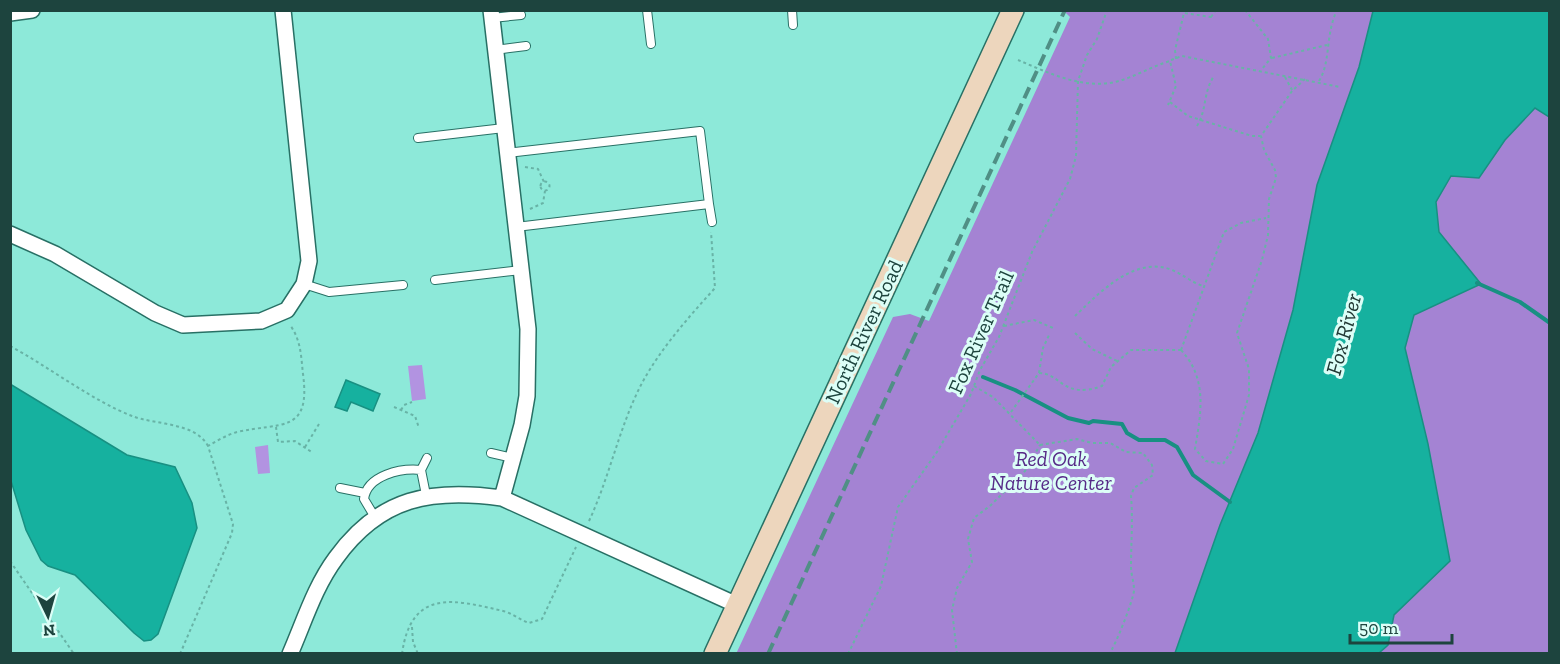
<svg xmlns="http://www.w3.org/2000/svg" width="1560" height="664" font-family="'Zilla Slab',serif">
	<style>
		.green { fill: #b293e1 }
		.forest { fill: #a483d3 }
		.water { fill: #16b19f; stroke: #189082; stroke-width: 1.5 }
		.lines { fill: none; stroke-linecap: round; stroke-linejoin: round }
		.stream { stroke: #189082; stroke-width: 4 }
		.service-casing { stroke: #287065; stroke-width: 10 }
		.minor-casing { stroke: #287065; stroke-width: 18 }
		.secondary-casing { stroke: #287065; stroke-width: 24 }
		.path { stroke: #68b3a6; stroke-width: 2; stroke-dasharray: 3 3; stroke-linecap: butt }
		.service { stroke: #fff; stroke-width: 8 }
		.minor { stroke: #fff; stroke-width: 15 }
		.secondary { stroke: #edd6bd; stroke-width: 21 }
		.rail { stroke: #508f85; stroke-width: 4; stroke-dasharray: 12 6; stroke-linecap: butt }
		.labels { text-anchor: middle; stroke-width: 6; stroke-linejoin: round; paint-order: stroke }
		.street-label { font-size: 21px; fill: #1d443e; stroke: #dcfef7 }
		.park-label { font-size: 21px; font-style: italic; fill: #572b88; stroke: #dcfef7 }
		.water-label { font-size: 22px; font-style: italic; fill: #213834; stroke: #dcfef7 }
	</style>
	<rect width="100%" height="100%" fill="#8de9d9"/>
	<path class="green" d="M422,365L426,399L412,401L408,366Z
		M268,445L270,473L258,474L255,447Z"/>
	<path class="forest" d="M1064,11H1373L1359,67L1317,185L1293,310L1258,433L1220,525L1175,653L736,654L893,317L910,314L929,321L1070,17Z
		M1535,108L1550,117L1549,653L1379,654L1388,645L1394,615L1450,561L1428,444L1405,348L1414,315L1481,284L1439,232L1436,202L1451,176L1479,178L1505,140Z"/>
	<path class="water" d="M1373,11H1549V117L1535,108L1505,140L1479,178L1451,176L1436,202L1439,232L1481,284L1414,315L1405,348L1428,444L1450,561L1394,615L1388,645L1379,653H1175L1220,525L1258,433L1293,310L1317,185L1359,67Z
		M346,380L380,394L373,411L351,402L347,411L335,407Z
		M10,384L127,455L175,467L192,503L197,528L158,634L151,640L144,641L134,633L75,575L48,566L41,560L26,530L11,481Z"/>
	<g class="lines">
		<path class="stream" d="M1477,283L1520,302L1550,323
			M983,377L1015,390L1068,418L1089,423L1093,421L1122,424L1127,433L1139,440H1165L1177,447L1193,475L1230,502"/>
		<g class="service-casing">
			<path id="service" d="M647,10L651,44
				M792,10L793,25
				M492,18L521,15
				M495,50L526,46
				M418,138L504,128
				M507,153L700,131L709,204L516,227
				M709,204L712,222
				M435,280L521,270
				M304,284L329,292L403,285
				M491,453L513,458
				M421,470L426,495
				M340,488L365,493
				M376,519L364,499C367,475 401,468 421,470L427,458"/>
		</g>
		<g class="minor-casing">
			<path id="minor" d="M491,10L528,329L527,396L522,425L502,498L737,605
				M10,13L32,10
				M10,234L55,254L155,313L183,325L261,321L287,310L304,284L309,261L283,10
				M290,654C304,622 315,586 336,558C380,497 432,488 502,498"/>
		</g>
		<g class="secondary-casing">
			<path id="secondary" d="M715,654L1013,10"/>
		</g>
		<path class="path" d="M1245,10L1268,39L1271,58L1262,69
			M1211,17L1216,10
			M1272,58L1327,45
			M1176,59L1175,50L1184,13L1211,17L1210,19
			M1018,60C1049,73 1087,92 1122,80C1138,75 1153,66 1170,61L1176,86L1168,105
			M1171,60L1182,56L1340,87
			M1285,77L1292,90
			M1319,81C1331,62 1325,35 1337,10
			M1170,102L1188,116L1252,136H1260
			M1197,126C1207,110 1203,92 1214,76
			M525,167L538,169L544,182
			M540.5 186a4.5 4.5 0 1 1 9 0a4.5 4.5 0 1 1-9 0Z
			M530,209L543,203L545,191
			M1075,316C1097,295 1131,259 1166,268C1179,271 1190,282 1203,286
			M1004,326L1034,320L1053,328
			M1075,333L1092,349L1117,361
			M10,346C49,367 93,401 132,416C155,425 195,422 208,446
			M1181,350C1208,379 1201,413 1195,449L1206,461L1223,464L1233,449L1249,395V369L1237,333L1262,260L1268,235L1269,199L1276,178L1275,170L1264,150L1261,136L1292,91L1305,79
			M1181,350L1224,232L1241,223L1266,218
			M1039,373L1043,348L1050,333
			M974,386L993,397L1040,445
			M394,407L415,416L419,428
			M401,410L404,405L412,402
			M1011,412L1039,373C1061,373 1063,400 1102,386L1111,367L1131,350H1181
			M276,427L278,442L295,441L313,453
			M1040,445L1077,439L1092,443H1110L1126,452L1143,453L1152,465L1153,475L1134,488L1131,496C1133,520 1131,543 1131,567C1131,574 1134,582 1134,590C1134,599 1114,649 1109,654
			M305,447L319,424
			M589,521C610,476 619,427 642,383C661,348 688,318 715,288L711,232
			M10,561L74,654
			M412,627L413,642L418,654
			M180,654L232,533L233,524L208,446C217,441 226,435 237,432C281,422 311,434 303,374C301,356 301,340 290,325
			M402,654C411,587 456,600 503,611C512,613 520,620 529,623L542,619L576,547
			M848,654L881,586L898,507L937,452L971,394L980,370L999,337L1032,252L1070,179L1076,156L1078,81L1087,55L1097,39L1107,10
			M957,654L952,610L957,588L972,562L968,539L974,518L991,505L1025,471L1040,445"/>
		<use href="#service" class="service"/>
		<use href="#minor" class="minor"/>
		<use href="#secondary" class="secondary"/>
		<path class="rail" d="M768,654L1065,10"/>
	</g>
	<g class="labels">
		<g class="street-label">
			<text transform="translate(864 332) rotate(-65)" y="7">North River Road</text>
			<text transform="translate(981 332) rotate(-66)" y="7">Fox River Trail</text>
		</g>
		<g class="park-label">
			<text x="1051" y="466">Red Oak<tspan x="1051" dy="24">Nature Center</tspan></text>
		</g>
		<g class="water-label">
			<text transform="translate(1343 334) rotate(-75)" y="8">Fox River</text>
		</g>
	</g>
	<rect width="1560" height="664" fill="none" stroke="#1d443e" stroke-width="24"/>
	<g transform="translate(48 616) rotate(175)" stroke="#dcfef7" stroke-width="4.5" paint-order="stroke">
	<path d="M0-4.5L10 22L0 15L-10 22Z" fill="#1d443e"/>
	<text y="-9" font-size="16" font-weight="bold" text-anchor="middle" fill="#1d443e">N</text>
	</g>
	<path d="M1350 634v9h102v-9" fill="none" stroke="#1d443e" stroke-width="3"/>
	<text x="1359" y="634" font-size="18" fill="#1d443e" stroke="#dcfef7" stroke-width="4.5" paint-order="stroke">50 m</text>
</svg>
